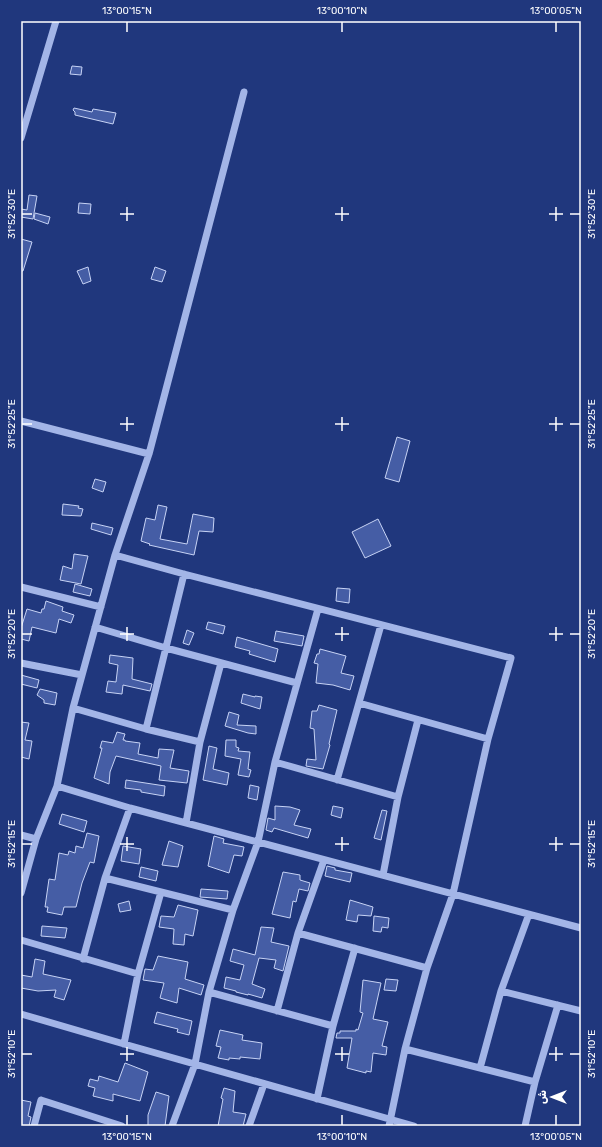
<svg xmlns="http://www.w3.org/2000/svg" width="602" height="1147" font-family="Rubik,'Noto Sans Arabic',sans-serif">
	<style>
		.building { fill: #455da5; stroke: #c7d3f5 }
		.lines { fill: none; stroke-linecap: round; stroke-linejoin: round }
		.minor { stroke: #a3b5e7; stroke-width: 7 }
		.ticks { fill: none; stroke: #fff; stroke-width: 1.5 }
		.neatline { fill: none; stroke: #fff; stroke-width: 1.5 }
		.ticks-label { font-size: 10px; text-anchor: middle; fill: #fff }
	</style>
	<rect width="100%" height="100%" fill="#20377d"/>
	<path class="building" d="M72,66L82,67L81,75L70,74Z
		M74,108L92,112L93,109L116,113L113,124L75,115V112L73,110Z
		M29,195L37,196L33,219L21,217V209L27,210Z
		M79,203L91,204L90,214L78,213Z
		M35,213L50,217L48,224L34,219Z
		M21,239L32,242L23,271H21Z
		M88,267L91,281L83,284L77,271Z
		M155,267L166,271L162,282L151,279Z
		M397,437L410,441L399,482L385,478Z
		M95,479L106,482L103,492L92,488Z
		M63,504L79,506L78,508L83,509L81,516L62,515Z
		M158,505L167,507L160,539L187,544L193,514L214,518L213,532L199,531L194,555L149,545L150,544L141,541L146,518L155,520Z
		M378,519L391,546L365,558L352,532Z
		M92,523L113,528L111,535L91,529Z
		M74,554L88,556L81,584L60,580L63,566L72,569Z
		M75,584L92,589L90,596L73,592Z
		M337,588L350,589L349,603L336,601Z
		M46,601L63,607L62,611L74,615L71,623L59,619L56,633L32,627L29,641L21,639V628L27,609L41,613L42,609H44Z
		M208,622L225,626L223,634L206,629Z
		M187,630L194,633L189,645L183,643Z
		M276,631L304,636L302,646L274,641Z
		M237,637L278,649L275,662L249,654L250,651L235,647Z
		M320,649L346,656L341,673L354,676L350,690L333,685L316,683L318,664L314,663L317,654H319Z
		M110,655L133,658L132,679L152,684L150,691L123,685L122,694L106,692L108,681L116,682L118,665L109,663Z
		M21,675L39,680L37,688L21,684Z
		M40,689L57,693L55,705L44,703V700L37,695Z
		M243,694L255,697V696L262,697L260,709L241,703Z
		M319,705L337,710L329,744L330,745L323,769L306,766L307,759L316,760L314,729L310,728L312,711H317Z
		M229,712L239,715L237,725L256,726V734L248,733L225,726Z
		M21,722L29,723L25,740L32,741L29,759L21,757Z
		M117,732L125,734L123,740H125V741L140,743L138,754L158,758L159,749L174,750L170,768L189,771L187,783L159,780L161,766L116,756L110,772L109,784L94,778L102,748H100L102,741L113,743Z
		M226,740H236V747L239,748L238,751L250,752L248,769L251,770L249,777L238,775L241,759L225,756Z
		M209,746L217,748L213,769L229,773L227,785L203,780Z
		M126,780L165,786L164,796L141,792V790L125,788Z
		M250,785L259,787L257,800L248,798Z
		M275,806L290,807L300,810L294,825L311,829L308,838L274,828L272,832L266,830L268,818L275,820Z
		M333,806L343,808L341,818L331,815Z
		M382,810L387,811L381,840L374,838Z
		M62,814L87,821L84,832L59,824Z
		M87,833L99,836L94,863L90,862L82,883L76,907H64L62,915L47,912L48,907H45L49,879L55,880L59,853L68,855L69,851L75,853L76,846L83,848Z
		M214,836L224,839L223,843L244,847L242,856L234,855L229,873L208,866Z
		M169,841L183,846L178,867L162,865Z
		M123,846L141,849L139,864L121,861Z
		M327,866L335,868V870L352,873L350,882L325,876Z
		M141,867L158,871L156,881L139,877Z
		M283,872L300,875V880L310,883L308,891L299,889L296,902L293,901L290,918L272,914Z
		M201,889L228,891L227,899L200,897Z
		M350,900L373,907L371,916L358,915L357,922L346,920Z
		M129,901L131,910L120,912L118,904Z
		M178,905L198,910L193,936L185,934L184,945L173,944L174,929L159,927L161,916L174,917Z
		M374,916L389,918L388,928L382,927L381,932L373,931Z
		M42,926L67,928L65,938L41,936Z
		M261,927L274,928L271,942L289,946L283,971L274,968L276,960L259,958L252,984L265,989L262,998L248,994V995L236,992V991L224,988L226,977L240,980L244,965L230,961L233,949L255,955Z
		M158,956L188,962L185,979L204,985L201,995L179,988L177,1003L160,998L164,983L143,980L145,969L153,970Z
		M35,959L45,961L43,974L71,980L64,1000L54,997L56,990L38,991L21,988V975L32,977Z
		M386,979L398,980L396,991L384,990Z
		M363,980L381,983L373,1019L388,1022L382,1046L387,1047L386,1055L373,1053L371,1072L366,1071V1073L347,1068L352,1038H336L337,1033H340V1031H356V1029L358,1030L363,1013L360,1012Z
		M157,1012L192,1021L189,1035L177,1032L178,1029L154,1023Z
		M220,1030L243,1035L242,1040L262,1043L260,1059L240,1057V1059L229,1058V1060L218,1058L221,1047L216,1046Z
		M125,1063L148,1072L140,1101L113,1094V1101L93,1096L95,1088L88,1086L90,1079L98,1081L99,1076L118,1082Z
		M224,1088L235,1091L233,1112L246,1114L243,1126H218L223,1099L221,1098Z
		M156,1092L169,1096L165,1126H148V1115Z
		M21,1100L31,1102L28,1116L31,1117L29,1126H21Z"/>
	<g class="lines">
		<path class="minor" d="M21,138L56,21
			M21,421L149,454
			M115,555L184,574L511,658L488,739L453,894L427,968L405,1049L389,1126
			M21,587L101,607
			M95,627L166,648L297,683
			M21,663L82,675
			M359,703L488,739
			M73,708L146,729L200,742
			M146,729L184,574
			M275,762L398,797
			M337,780L381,625
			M57,786L130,808L581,928
			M186,823L200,742L221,663
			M21,835L36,839
			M383,875L398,797L418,720
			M105,878L233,910
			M21,893L36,839L57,786L73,708L115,555L149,454L244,92
			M298,933L427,968
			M21,940L138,974
			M83,959L105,878L130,808
			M501,991L581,1011
			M209,992L333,1026
			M277,1011L298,933L324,860
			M21,1014L124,1044L414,1126
			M124,1044L138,974L161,892
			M405,1049L535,1082
			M480,1068L501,991L529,914
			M317,1099L333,1026L355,948
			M34,1126L41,1100L122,1126
			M172,1126L195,1064L209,992L233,910L258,842L275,762L318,609
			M249,1126L264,1084
			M525,1126L535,1082L558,1005"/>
	</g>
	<path class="ticks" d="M127,22V32M342,22V32M556,22V32M127,207V221M342,207V221M556,207V221M22,214H32M120,214H134M335,214H349M549,214H563M570,214H580M127,417V431M342,417V431M556,417V431M22,424H32M120,424H134M335,424H349M549,424H563M570,424H580M127,627V641M342,627V641M556,627V641M22,634H32M120,634H134M335,634H349M549,634H563M570,634H580M127,837V851M342,837V851M556,837V851M22,844H32M120,844H134M335,844H349M549,844H563M570,844H580M127,1047V1061M342,1047V1061M556,1047V1061M22,1054H32M120,1054H134M335,1054H349M549,1054H563M570,1054H580M127,1115V1125M342,1115V1125M556,1115V1125"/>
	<rect width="602" height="1147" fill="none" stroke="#20377d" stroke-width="44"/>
	<g transform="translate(552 1097) rotate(270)" stroke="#20377d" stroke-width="3" paint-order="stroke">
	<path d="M0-3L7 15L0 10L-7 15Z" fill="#ffffff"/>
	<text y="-6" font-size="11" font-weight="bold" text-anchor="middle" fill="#ffffff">ش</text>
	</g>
	<rect x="22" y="22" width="558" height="1103" class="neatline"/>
	<g class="ticks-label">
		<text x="127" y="14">13°00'15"N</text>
		<text x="342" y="14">13°00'10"N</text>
		<text x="556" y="14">13°00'05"N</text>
		<text transform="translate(591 214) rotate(-90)" y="4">31°52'30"E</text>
		<text transform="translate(11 214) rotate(-90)" y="4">31°52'30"E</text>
		<text transform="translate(591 424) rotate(-90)" y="4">31°52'25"E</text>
		<text transform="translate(11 424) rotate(-90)" y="4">31°52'25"E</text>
		<text transform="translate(11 634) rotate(-90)" y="4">31°52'20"E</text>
		<text transform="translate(591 634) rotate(-90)" y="4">31°52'20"E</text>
		<text transform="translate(11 844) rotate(-90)" y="4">31°52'15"E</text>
		<text transform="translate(591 844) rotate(-90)" y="4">31°52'15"E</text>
		<text transform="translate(591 1054) rotate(-90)" y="4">31°52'10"E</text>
		<text transform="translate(11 1054) rotate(-90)" y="4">31°52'10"E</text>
		<text x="127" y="1140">13°00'15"N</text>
		<text x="342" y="1140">13°00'10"N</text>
		<text x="556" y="1140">13°00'05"N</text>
	</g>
</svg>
